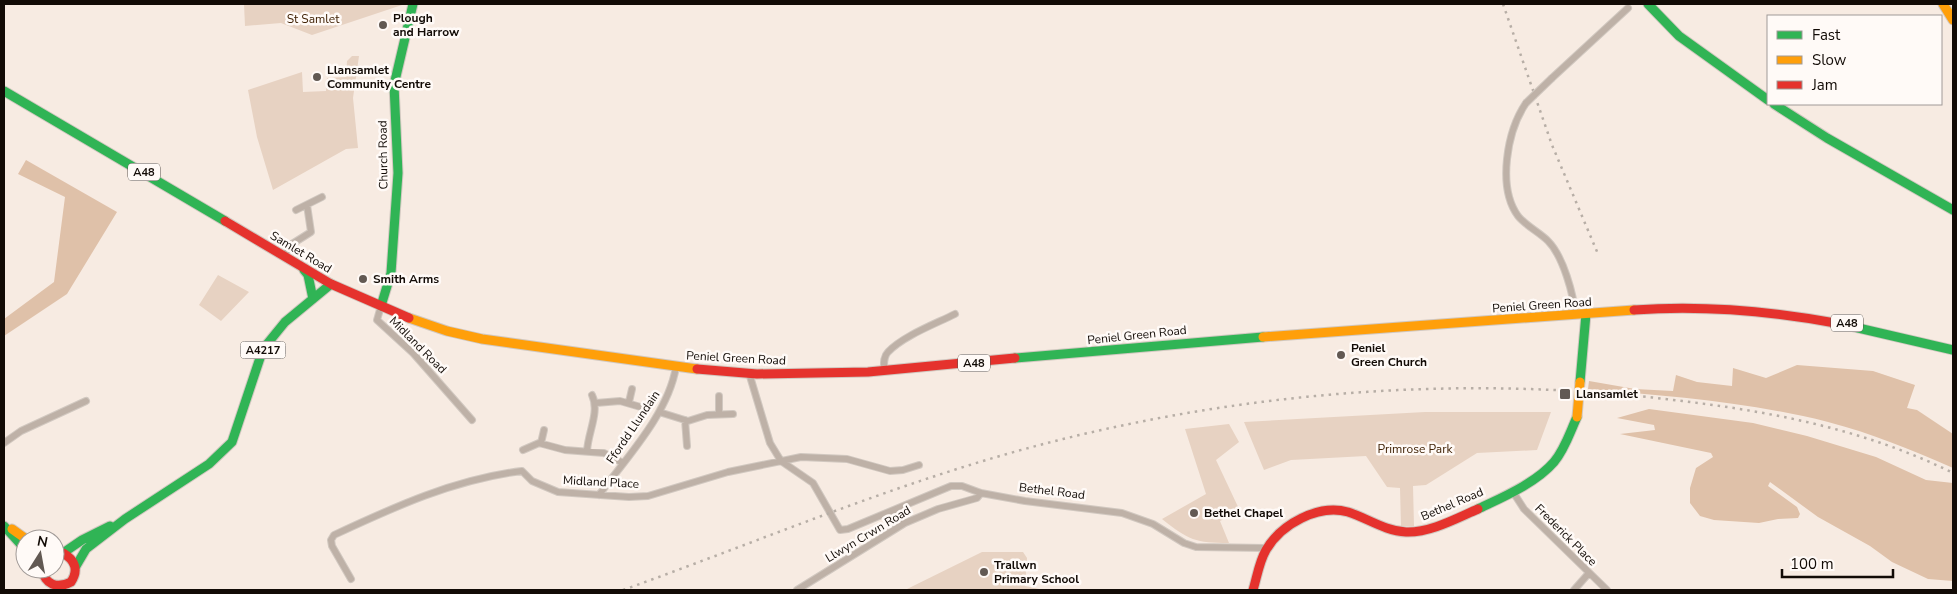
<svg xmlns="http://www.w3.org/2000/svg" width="1957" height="594" font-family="'Nunito Sans',sans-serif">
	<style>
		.green { fill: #e7d2c2 }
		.forest { fill: #dfc1a9 }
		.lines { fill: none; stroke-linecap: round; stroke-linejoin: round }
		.street-casing { stroke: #d1c8c0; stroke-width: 8 }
		.fast-casing { stroke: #d1c8c0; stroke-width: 11 }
		.slow-casing { stroke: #d1c8c0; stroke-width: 11 }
		.jam-casing { stroke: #d1c8c0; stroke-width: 11 }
		.street { stroke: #beb1a7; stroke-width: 6 }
		.fast { stroke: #30b455; stroke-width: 9 }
		.slow { stroke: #ff9f0a; stroke-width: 9 }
		.jam { stroke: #e5322d; stroke-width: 9 }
		.rail { stroke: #b7aea6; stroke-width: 2.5; stroke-dasharray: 2.5 5; stroke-linecap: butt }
		.street-bridge-casing { stroke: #d1c8c0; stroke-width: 8; stroke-linecap: butt }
		.slow-bridge-casing { stroke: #d1c8c0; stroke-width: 11; stroke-linecap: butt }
		.street-bridge { stroke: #beb1a7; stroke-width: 6 }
		.slow-bridge { stroke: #ff9f0a; stroke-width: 9 }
		.poi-dot { fill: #625953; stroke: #fffaf7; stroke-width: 2 }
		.labels { text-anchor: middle; stroke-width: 5; stroke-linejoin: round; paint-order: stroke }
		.shield { fill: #fffaf7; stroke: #59534e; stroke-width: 1 }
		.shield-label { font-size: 11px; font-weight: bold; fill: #120b06 }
		.poi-label { font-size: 12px; font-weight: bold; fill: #120b06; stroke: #fffaf7; text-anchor: start }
		.park-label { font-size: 12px; fill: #402205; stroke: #fffaf7 }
		.street-label { font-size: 12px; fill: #120b06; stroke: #fffaf7 }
	</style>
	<rect width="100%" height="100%" fill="#f7ebe2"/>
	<path class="green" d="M244,4H405L312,35L281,23L245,26Z
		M352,56H359L353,98L358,148L346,149L273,190L257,137L248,90L302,72L303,92L326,91L327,78L346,77L347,61Z
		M218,275L249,292L221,321L199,305Z
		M1425,412H1551L1537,450L1477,453L1426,485L1413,486L1414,526H1401L1400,488L1387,487L1366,456L1291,460L1264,470L1244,422Z
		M1229,424L1239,442L1216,460L1240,511L1220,521L1229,543C1196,543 1188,540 1162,519L1206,494L1185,429Z
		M982,552H1023L1027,558L1025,586L1044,590H905Z"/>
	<path class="forest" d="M26,160L117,212L67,294L4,336V319L54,282L65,197L18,174Z
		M1797,365L1873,371L1915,385L1907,408L1917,410L1953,434V468C1912,450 1871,433 1828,422C1749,402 1669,396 1588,389L1589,381L1635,389L1673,391L1676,375L1697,382L1732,386L1733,368L1766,378Z
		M1649,409L1753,423L1807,436L1876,457L1926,480L1953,483V581L1928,579L1892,562L1870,546L1818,517L1770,482L1768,486L1797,507L1800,514L1798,518L1778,519L1759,523L1714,520L1700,516L1690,503V488L1696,468L1713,457L1711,453L1620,434L1655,430L1654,425L1617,418Z"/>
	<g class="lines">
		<g class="street-casing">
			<path id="street" d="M1552,78L1628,8
				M1526,103C1507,131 1497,187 1518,216C1526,226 1539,232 1548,241C1563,256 1574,295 1575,315
				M296,210L322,197
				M284,256L292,244L311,232L307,205
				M381,306L377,320L413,353L472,420
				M884,371C884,364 883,357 888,352C903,336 935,324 955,314
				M749,373L770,443L781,461L813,483L840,530L848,529L951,486H962L981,493L1025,501L1122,513L1153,524L1184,543L1196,547L1267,548
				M719,396V414
				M629,402L632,389
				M596,403L620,401L644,408
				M659,412L688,421L707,415L733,414
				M685,420L687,446
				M4,443L21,431L86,401
				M541,443L544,430
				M523,450L539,443L565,450L604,453L623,463
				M587,451C588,432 600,412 592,395
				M1513,492L1524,509L1607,590
				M599,495C627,457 668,414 676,367
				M896,509L905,523
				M351,579L332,546L331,540L334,535C394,507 455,479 522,471L532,481L558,492L629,497L648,496L728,472L801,457L847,459L890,471L903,470L919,465
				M797,590L905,523L938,509L977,498L981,493
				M1574,590L1589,573"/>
		</g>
		<g class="fast-casing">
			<path id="fast" d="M1648,4L1679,36L1768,100
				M4,91L225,221
				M1774,104L1827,138L1953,210
				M304,270L308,275L313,299
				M381,306L391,273L398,173L394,85L413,4
				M1841,324L1953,350
				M1015,358L1263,337
				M1580,382L1586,314
				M1478,509C1503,497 1536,483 1554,462C1565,449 1570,432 1577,417
				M4,526L25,549
				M63,553L82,540L110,526
				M76,566L86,549L125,519L209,464L232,442L263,349L285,322L331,284"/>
		</g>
		<g class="slow-casing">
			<path id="slow" d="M1943,4L1953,20
				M409,318L447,331L482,339L697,369
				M1263,337L1634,310
				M12,529L26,539"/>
		</g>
		<g class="jam-casing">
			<path id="jam" d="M225,221L331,284L409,318
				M1634,310C1704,305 1772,311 1841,324
				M697,369L757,374L868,372L1015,358
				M42,569C45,585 57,589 71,582C79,570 75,560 63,553L55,554
				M1253,590C1257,577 1259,562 1266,550C1281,524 1318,504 1348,512C1367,518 1385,531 1406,532C1430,533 1457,518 1478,509"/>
		</g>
		<use href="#street" class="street"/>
		<use href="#fast" class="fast"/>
		<use href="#slow" class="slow"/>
		<use href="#jam" class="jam"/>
		<path class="rail" d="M1503,4L1552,145L1598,254
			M623,590C746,546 867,495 993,458C1214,393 1453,372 1682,401C1775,412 1869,431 1953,473"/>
		<g class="street-bridge-casing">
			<path id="street-bridge" d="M1526,103L1552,78"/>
		</g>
		<g class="slow-bridge-casing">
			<path id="slow-bridge" d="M1577,417L1580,382"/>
		</g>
		<use href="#street-bridge" class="street-bridge"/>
		<use href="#slow-bridge" class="slow-bridge"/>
	</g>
	<g class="poi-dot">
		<circle cx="383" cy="25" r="5"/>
		<circle cx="317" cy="77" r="5"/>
		<circle cx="363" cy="279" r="5"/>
		<circle cx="1341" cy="355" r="5"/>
		<rect x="1559" y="388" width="12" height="12" rx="2.5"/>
		<circle cx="1194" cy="513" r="5"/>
		<circle cx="984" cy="572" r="5"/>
	</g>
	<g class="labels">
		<g class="shield">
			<rect x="128" y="163.5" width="32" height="17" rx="4"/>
			<rect x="1831" y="314.5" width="32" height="17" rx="4"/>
			<rect x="240.5" y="341.5" width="45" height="17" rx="4"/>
			<rect x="958" y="354.5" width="32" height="17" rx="4"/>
		</g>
		<g class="shield-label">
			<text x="144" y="176">A48</text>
			<text x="1847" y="327">A48</text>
			<text x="263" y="354">A4217</text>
			<text x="974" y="367">A48</text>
		</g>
		<g class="poi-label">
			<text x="393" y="22">Plough<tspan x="393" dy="14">and Harrow</tspan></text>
			<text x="327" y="74">Llansamlet<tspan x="327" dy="14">Community Centre</tspan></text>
			<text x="373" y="283">Smith Arms</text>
			<text x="1351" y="352">Peniel<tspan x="1351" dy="14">Green Church</tspan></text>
			<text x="1576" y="398">Llansamlet</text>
			<text x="1204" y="517">Bethel Chapel</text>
			<text x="994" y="569">Trallwn<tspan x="994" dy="14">Primary School</tspan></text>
		</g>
		<g class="park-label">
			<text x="313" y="23">St Samlet</text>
			<text x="1415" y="453">Primrose Park</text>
		</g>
		<g class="street-label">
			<text transform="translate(383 155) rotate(-91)" y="4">Church Road</text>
			<text transform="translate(301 252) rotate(31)" y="4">Samlet Road</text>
			<text transform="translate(1542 305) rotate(-4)" y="4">Peniel Green Road</text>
			<text transform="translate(1137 335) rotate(-6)" y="4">Peniel Green Road</text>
			<text transform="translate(418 345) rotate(45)" y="4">Midland Road</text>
			<text transform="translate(736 358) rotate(3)" y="4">Peniel Green Road</text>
			<text transform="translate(633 427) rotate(-56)" y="4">Ffordd Llundain</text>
			<text transform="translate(601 482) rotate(3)" y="4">Midland Place</text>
			<text transform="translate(1052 491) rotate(7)" y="4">Bethel Road</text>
			<text transform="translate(1452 504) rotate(-23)" y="4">Bethel Road</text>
			<text transform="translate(868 534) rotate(-31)" y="4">Llwyn Crwn Road</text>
			<text transform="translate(1566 535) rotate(45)" y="4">Frederick Place</text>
		</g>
	</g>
	<rect width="1957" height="594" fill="none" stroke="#120b06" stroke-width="10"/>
	<rect x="1767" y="15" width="175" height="90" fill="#fffaf7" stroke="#a09a97"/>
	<rect x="1777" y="31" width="25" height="8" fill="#30b455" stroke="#a09a97"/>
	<text x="1812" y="40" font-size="15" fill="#120b06">Fast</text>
	<rect x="1777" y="56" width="25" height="8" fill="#ff9f0a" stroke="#a09a97"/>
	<text x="1812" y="65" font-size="15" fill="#120b06">Slow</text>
	<rect x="1777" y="81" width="25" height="8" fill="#e5322d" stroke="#a09a97"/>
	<text x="1812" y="90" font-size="15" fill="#120b06">Jam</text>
	<g transform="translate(40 554) rotate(11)"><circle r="24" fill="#fffaf7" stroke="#a09a97"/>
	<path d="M0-4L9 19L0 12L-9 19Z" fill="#625953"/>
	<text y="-8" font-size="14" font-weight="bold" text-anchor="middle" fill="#120b06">N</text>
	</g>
	<path d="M1782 569v8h111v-8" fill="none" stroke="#120b06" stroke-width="2.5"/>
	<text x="1790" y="569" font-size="15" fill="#120b06" stroke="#fffaf7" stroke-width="4" paint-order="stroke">100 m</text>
</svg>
